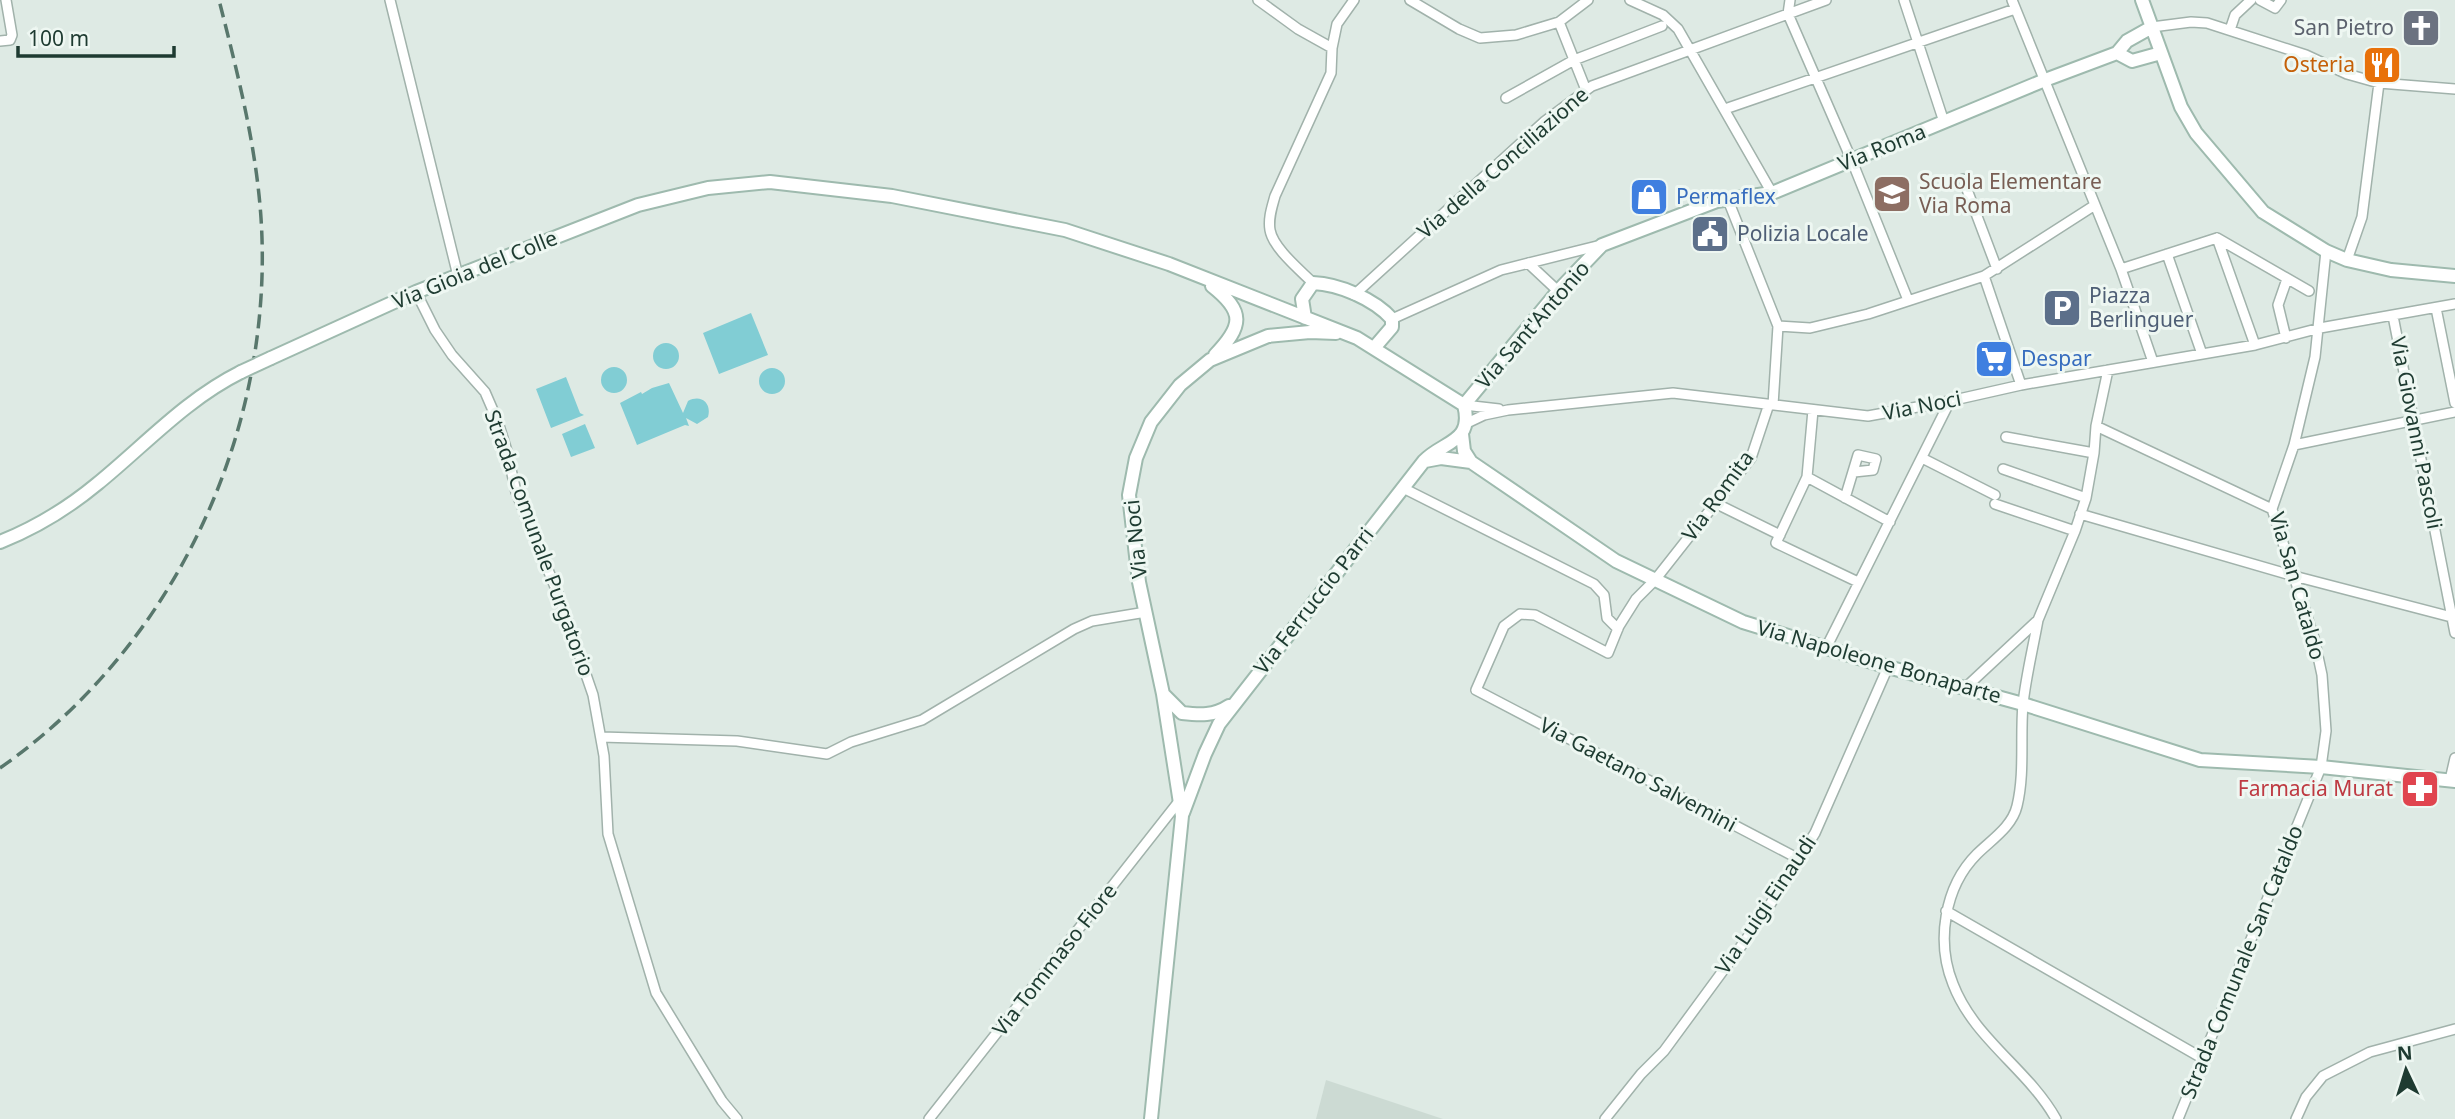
<svg xmlns="http://www.w3.org/2000/svg" width="2455" height="1119" font-family="'Noto Sans',sans-serif">
	<style>
		.built { fill: #ccdad3 }
		.water { fill: #81cdd4 }
		.lines { fill: none; stroke-linecap: round; stroke-linejoin: round }
		.street-casing { stroke: #a1b2ab; stroke-width: 12 }
		.secondary-casing { stroke: #9ebaae; stroke-width: 16 }
		.street { stroke: #fff; stroke-width: 9 }
		.secondary { stroke: #fff; stroke-width: 12 }
		.rail { stroke: #58776c; stroke-width: 3.5; stroke-dasharray: 14 7; stroke-linecap: butt }
		.secondary-bridge-casing { stroke: #9ebaae; stroke-width: 16; stroke-linecap: butt }
		.secondary-bridge { stroke: #fff; stroke-width: 12 }
		.labels { text-anchor: middle; stroke-width: 6; stroke-linejoin: round; paint-order: stroke }
		.worship-label { font-size: 21px; fill: #5b616d; stroke: #eef7f2; text-anchor: end }
		.food-label { font-size: 21px; fill: #c56008; stroke: #eef7f2; text-anchor: end }
		.street-label { font-size: 21px; fill: #1e3b31; stroke: #eef7f2 }
		.education-label { font-size: 21px; fill: #785e54; stroke: #eef7f2; text-anchor: start }
		.shop-label { font-size: 21px; fill: #366cbe; stroke: #eef7f2; text-anchor: start }
		.service-label { font-size: 21px; fill: #4e5e75; stroke: #eef7f2; text-anchor: start }
		.health-label { font-size: 21px; fill: #be3a42; stroke: #eef7f2; text-anchor: end }
	</style>
	<rect width="100%" height="100%" fill="#deeae4"/>
	<path class="built" d="M1326,1080L1443,1119H1316Z"/>
	<path class="water" d="M751,313L768,355L719,374L703,333Z
		M653 356a13 13 0 1 1 26 0a13 13 0 1 1-26 0Z
		M601 380a13 13 0 1 1 26 0a13 13 0 1 1-26 0Z
		M759 381a13 13 0 1 1 26 0a13 13 0 1 1-26 0Z
		M566,377L580,413L584,415L551,428L536,389Z
		M669,383L683,413L688,401C701,394 712,403 708,417L697,424L686,418L689,426L685,425L637,445L620,403L641,392L642,394L652,388Z
		M585,424L595,448L571,457L562,434Z"/>
	<g class="lines">
		<g class="street-casing">
			<path id="street" d="M390,0L458,276
				M1258,0L1298,29L1332,48
				M1410,0L1459,29L1480,38L1516,35L1559,22L1588,0
				M1630,0L1663,15L1678,29L1772,193
				M1790,0L1788,14L1852,161L1908,300
				M1904,0L1944,122
				M2012,0L2121,269L2153,362
				M2260,0L2275,8L2281,0
				M1559,22L1586,90
				M2152,27L2191,22L2207,23L2306,55L2347,74L2379,83L2455,89
				M2230,30L2235,15L2251,0
				M0,41L10,40L12,35L6,0
				M1506,98L1574,60L1662,26
				M1725,109L2015,9
				M1963,179L1997,269
				M1728,200L1778,326L1773,405
				M2217,238L2255,345
				M2217,238L2309,291
				M2167,254L2202,354
				M2347,260L2362,217L2379,83
				M1528,263L1558,291
				M2121,269L2217,238
				M1984,276L2021,385
				M1313,283C1300,270 1273,248 1270,230C1268,218 1272,207 1275,196L1331,73L1332,48L1337,24L1354,0
				M416,292L435,330L452,355L485,392L498,422L507,451L516,492L560,599L593,695L604,756L608,834L656,993L722,1101L737,1119
				M1354,295L1545,121L1592,86L1826,0
				M2436,308L2455,403
				M2393,316L2455,633
				M1392,319L1501,270L1601,245
				M1778,326L1810,328L1868,314L1984,276L2095,205
				M2286,338L2278,305L2287,279
				M1769,404L1751,458L1655,580L1636,599L1619,626L1608,653L1535,615L1520,614L1504,626L1476,690L1799,859
				M1464,405L1499,409
				M1813,410L1807,477L1776,543L1858,582
				M1465,424L1484,415L1508,410L1673,393L1868,416L1950,401L2021,385L2255,345L2320,328L2455,304
				M2096,426L2272,509
				M2006,437L2094,453
				M2294,445L2455,412
				M1922,458L1995,495
				M2003,469L2086,498
				M1807,477L1890,522
				M1403,488L1594,584L1604,595L1607,618L1618,629
				M1845,498L1858,455L1876,459L1873,470L1854,472
				M1715,503L1780,535
				M1995,504L2075,531
				M2080,514L2294,576L2455,618
				M2038,620L2075,531L2086,498L2094,453L2096,426L2108,370
				M1826,648L1950,401
				M1965,688L2038,620C2033,648 2026,676 2023,704C2020,737 2025,773 2017,806C2012,827 1991,840 1977,854C1944,887 1936,942 1953,984C1974,1039 2028,1069 2056,1119
				M601,737L737,741L827,754L851,742L922,720L1074,629L1092,621L1146,612
				M2450,780L2455,758
				M1946,911L2202,1058
				M929,1119L1180,800
				M1605,1119L1641,1074L1664,1051L1761,919L1815,833L1888,667
				M2178,1119L2321,767L2326,731L2322,675L2314,638L2272,509L2294,445L2315,357L2326,251
				M2296,1119L2306,1097L2323,1076L2370,1052L2455,1029"/>
		</g>
		<g class="secondary-casing">
			<path id="secondary" d="M2142,0L2181,107L2196,133L2263,212L2326,251L2347,260L2391,270L2455,276
				M2117,53L2132,61L2161,53
				M1212,286C1245,312 1243,326 1215,355
				M1305,318L1302,299L1313,283C1339,284 1374,299 1392,319V327L1374,348
				M271,358L416,292L638,205L708,188L770,182L892,196L1065,230L1169,264L1357,338L1464,405
				M1464,405L1558,291L1602,245L1717,201L1772,193L2045,80L2117,53L2127,41L2152,27
				M1462,434L1464,451L1471,462L1616,561L1743,622L1888,667L2023,704L2200,760L2321,767L2455,781
				M1425,461L1441,458L1471,462
				M0,542C35,528 68,508 97,484C145,445 185,400 241,372
				M1163,694L1182,713C1200,715 1214,716 1229,706
				M1183,813L1205,754L1219,724L1424,461C1443,441 1474,443 1464,405
				M1151,1119L1182,816L1163,694L1139,582L1129,495L1136,458L1151,422L1180,385L1210,360L1268,336L1310,332L1336,333"/>
		</g>
		<use href="#street" class="street"/>
		<use href="#secondary" class="secondary"/>
		<path class="rail" d="M0,768C175,646 275,430 261,218C256,144 237,71 219,0"/>
		<g class="secondary-bridge-casing">
			<path id="secondary-bridge" d="M241,372L271,358"/>
		</g>
		<use href="#secondary-bridge" class="secondary-bridge"/>
	</g>
	<defs>
		<g id="church-square" transform="scale(2.0125)"><rect x="-9" y="-9" width="18" height="18" rx="4" fill="#6b7280" stroke="#eef7f2"/><path d="M-1.2-6h2.4v3.5h3.3v2.4h-3.3V6h-2.4V-.1h-3.3v-2.4h3.3Z" fill="#fff"/></g>
		<g id="restaurant-square" transform="scale(2.0125)"><rect x="-9" y="-9" width="18" height="18" rx="4" fill="#e8710a" stroke="#eef7f2"/><path d="M-5-6h1v4h1v-4h1v4h1v-4h1v5L-1.5 .5V6h-2V.5L-5-1ZM5-6V6H3V1.5H1.5Q1.5-4 5-6Z" fill="#fff"/></g>
		<g id="school-square" transform="scale(2.0125)"><rect x="-9" y="-9" width="18" height="18" rx="4" fill="#8d6e63" stroke="#eef7f2"/><path d="M0-5L7-2L0 1L-7-2ZM-4 1L0 2.5L4 1V4Q0 6-4 4Z" fill="#fff"/></g>
		<g id="shop-square" transform="scale(2.0125)"><rect x="-9" y="-9" width="18" height="18" rx="4" fill="#3f7fe0" stroke="#eef7f2"/><path d="M-5-2.5h2.3a2.7 3.5 0 0 1 5.4 0H5L5.5 6h-11ZM-1.5-2.5h3a1.5 2.3 0 0 0-3 0Z" fill="#fff"/></g>
		<g id="civic-square" transform="scale(2.0125)"><rect x="-9" y="-9" width="18" height="18" rx="4" fill="#5c6f8a" stroke="#eef7f2"/><path d="M-.6-6.5H3V-4.5H.6V-3L4-1V1h2V6H-6V1h2V-1L-.6-3ZM-1.2 2.5V6h2.4V2.5Z" fill="#fff"/></g>
		<g id="parking-square" transform="scale(2.0125)"><rect x="-9" y="-9" width="18" height="18" rx="4" fill="#5c6f8a" stroke="#eef7f2"/><path d="M-3.5-5.5H1a3.5 3.5 0 0 1 0 7H-1V5.5H-3.5ZM-1-3.4V-.6H.8a1.4 1.4 0 0 0 0-2.8Z" fill="#fff"/></g>
		<g id="supermarket-square" transform="scale(2.0125)"><rect x="-9" y="-9" width="18" height="18" rx="4" fill="#3f7fe0" stroke="#eef7f2"/><path d="M-6-5.5h2.5l.6 2H6L4.5 2H-2.5L-4.4-4H-6ZM-1.5 3.2a1.3 1.3 0 1 0 .1 0ZM3 3.2a1.3 1.3 0 1 0 .1 0Z" fill="#fff"/></g>
		<g id="pharmacy-square" transform="scale(2.0125)"><rect x="-9" y="-9" width="18" height="18" rx="4" fill="#e0444e" stroke="#eef7f2"/><path d="M-2-6h4v4h4v4h-4v4h-4v-4h-4v-4h4Z" fill="#fff"/></g>
	</defs>
	<g fill-rule="evenodd">
		<use href="#church-square" x="2421" y="28"/>
		<use href="#restaurant-square" x="2382" y="65"/>
		<use href="#school-square" x="1892" y="194"/>
		<use href="#shop-square" x="1649" y="197"/>
		<use href="#civic-square" x="1710" y="234"/>
		<use href="#parking-square" x="2062" y="308"/>
		<use href="#supermarket-square" x="1994" y="359"/>
		<use href="#pharmacy-square" x="2420" y="789"/>
	</g>
	<g class="labels">
		<g class="worship-label">
			<text x="2394" y="35">San Pietro</text>
		</g>
		<g class="food-label">
			<text x="2355" y="72">Osteria</text>
		</g>
		<g class="street-label">
			<text transform="translate(1882 148) rotate(-22)" y="7">Via Roma</text>
			<text transform="translate(1503 163) rotate(-41)" y="7">Via della Conciliazione</text>
			<text transform="translate(475 270) rotate(-22)" y="7">Via Gioia del Colle</text>
			<text transform="translate(1533 325) rotate(-49)" y="7">Via Sant'Antonio</text>
			<text transform="translate(1922 406) rotate(-11)" y="7">Via Noci</text>
			<text transform="translate(2416 433) rotate(79)" y="7">Via Giovanni Pascoli</text>
			<text transform="translate(1718 496) rotate(-54)" y="7">Via Romita</text>
			<text transform="translate(1136 539) rotate(-96)" y="7">Via Noci</text>
			<text transform="translate(539 543) rotate(70)" y="7">Strada Comunale Purgatorio</text>
			<text transform="translate(2297 586) rotate(74)" y="7">Via San Cataldo</text>
			<text transform="translate(1314 601) rotate(-52)" y="7">Via Ferruccio Parri</text>
			<text transform="translate(1879 662) rotate(16)" y="7">Via Napoleone Bonaparte</text>
			<text transform="translate(1638 775) rotate(28)" y="7">Via Gaetano Salvemini</text>
			<text transform="translate(1766 905) rotate(-56)" y="7">Via Luigi Einaudi</text>
			<text transform="translate(1055 960) rotate(-52)" y="7">Via Tommaso Fiore</text>
			<text transform="translate(2242 962) rotate(-68)" y="7">Strada Comunale San Cataldo</text>
		</g>
		<g class="education-label">
			<text x="1919" y="189">Scuola Elementare<tspan x="1919" dy="24">Via Roma</tspan></text>
		</g>
		<g class="shop-label">
			<text x="1676" y="204">Permaflex</text>
			<text x="2021" y="366">Despar</text>
		</g>
		<g class="service-label">
			<text x="1737" y="241">Polizia Locale</text>
			<text x="2089" y="303">Piazza<tspan x="2089" dy="24">Berlinguer</tspan></text>
		</g>
		<g class="health-label">
			<text x="2393" y="796">Farmacia Murat</text>
		</g>
	</g>
	<g transform="translate(2406 1070) rotate(356)" stroke="#eef7f2" stroke-width="5" paint-order="stroke">
	<path d="M0-5L12 26L0 18L-12 26Z" fill="#1e3b31"/>
	<text y="-10" font-size="19" font-weight="bold" text-anchor="middle" fill="#1e3b31">N</text>
	</g>
	<path d="M18 46v10h156v-10" fill="none" stroke="#1e3b31" stroke-width="3.5"/>
	<text x="28" y="46" font-size="21" fill="#1e3b31" stroke="#eef7f2" stroke-width="5" paint-order="stroke">100 m</text>
</svg>
